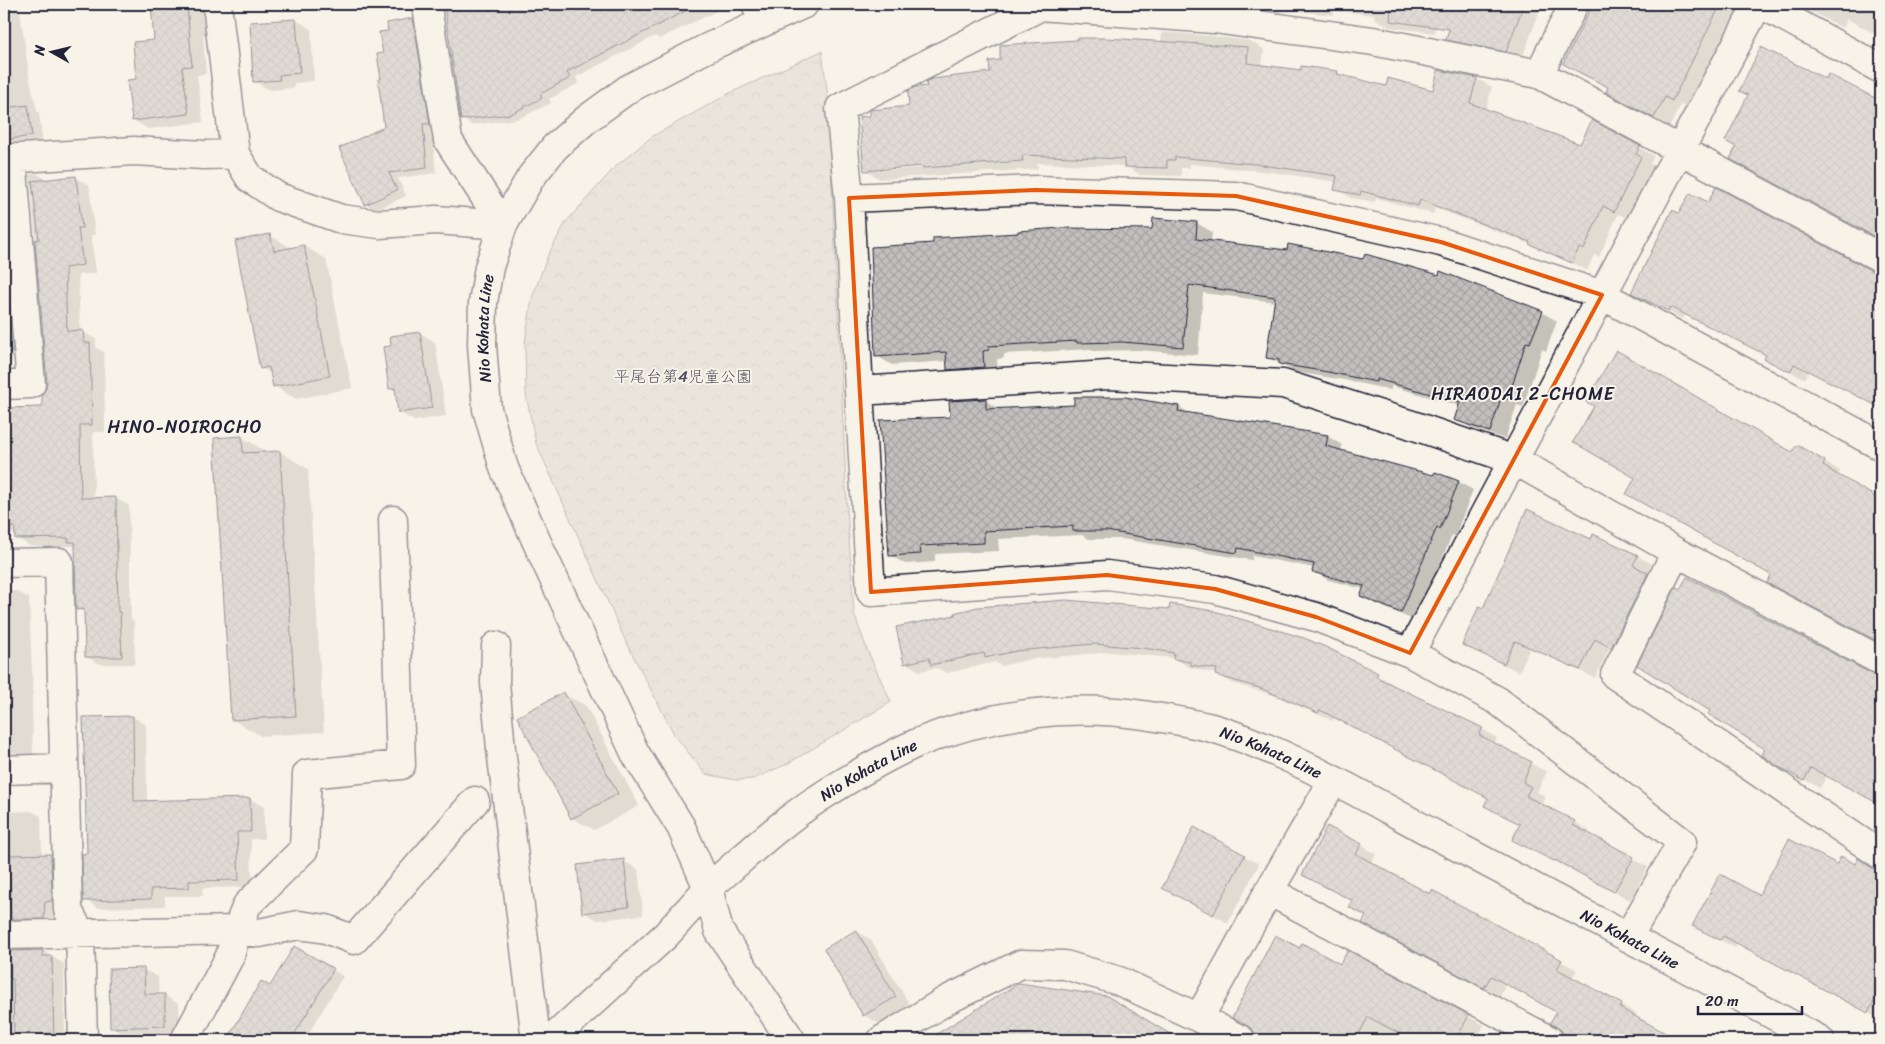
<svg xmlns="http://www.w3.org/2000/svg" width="1885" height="1044" font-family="Sriracha,'Klee One',sans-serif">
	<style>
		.park { fill: url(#park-crowns); stroke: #7d7c85 }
		.shadow { fill: #0003; fill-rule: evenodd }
		.building { fill: url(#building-cross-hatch); stroke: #22223b }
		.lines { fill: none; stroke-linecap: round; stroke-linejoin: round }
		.minor-casing { stroke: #22223b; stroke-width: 31 }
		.tertiary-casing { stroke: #22223b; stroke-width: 31 }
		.secondary-casing { stroke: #22223b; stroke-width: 31 }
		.minor { stroke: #f7f3e8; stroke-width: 28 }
		.tertiary { stroke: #f7f3e8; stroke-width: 28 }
		.secondary { stroke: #f7f3e8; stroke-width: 28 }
		.marked { fill: none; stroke: #e8590c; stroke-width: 4; stroke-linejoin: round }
		.labels { text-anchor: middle; stroke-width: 4; stroke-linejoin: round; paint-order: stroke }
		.street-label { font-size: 16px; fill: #22223b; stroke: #f7f3e8 }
		.park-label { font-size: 16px; fill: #504f60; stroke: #f7f3e8 }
		.neighbourhood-label { font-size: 18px; letter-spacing: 1px; fill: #22223b; stroke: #f7f3e8 }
	</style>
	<defs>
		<pattern id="park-crowns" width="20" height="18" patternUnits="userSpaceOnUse" patternTransform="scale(1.25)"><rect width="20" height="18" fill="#d8d5cf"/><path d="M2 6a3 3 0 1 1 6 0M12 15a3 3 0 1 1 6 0" fill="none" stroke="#b9b7b3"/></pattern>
		<pattern id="building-cross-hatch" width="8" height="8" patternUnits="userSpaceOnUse" patternTransform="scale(1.25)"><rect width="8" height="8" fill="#c2bfbd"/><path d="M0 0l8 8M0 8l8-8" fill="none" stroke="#a6a4a3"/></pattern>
	</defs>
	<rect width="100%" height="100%" fill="#f7f3e8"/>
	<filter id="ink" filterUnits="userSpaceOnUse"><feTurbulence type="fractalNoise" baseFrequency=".02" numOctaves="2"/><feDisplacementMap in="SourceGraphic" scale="10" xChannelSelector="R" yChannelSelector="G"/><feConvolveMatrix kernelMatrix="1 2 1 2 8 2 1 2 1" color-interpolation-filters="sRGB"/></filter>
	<g filter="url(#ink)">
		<path class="park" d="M822,51L828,98L847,508L854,614L868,652L891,702L787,764L753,779L736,780L705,774L674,734L627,644L536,443L526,395L525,343L532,298L548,255L566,222L616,166L653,136L730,93Z"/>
		<path class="shadow" d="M4,4H19L29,75L37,111L39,113L43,147L4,154Z
			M152,4H199L207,8L209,34L203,35L206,74L197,75L203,122L148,129L133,120L138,80L156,41Z
			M445,4H716L719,10L659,39L655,36L576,77L579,83L549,99L551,103L518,119L471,125L462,119Z
			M1172,4H1439L1435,33L1389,27L1374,18L1375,15L1334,11V15L1268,8L1267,16Z
			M1470,4H1542L1522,59L1472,49L1457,41Z
			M1602,4H1743L1723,41L1721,40L1687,108L1681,104L1670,126L1622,100L1610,87L1592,25Z
			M1796,4H1881V37L1847,19L1843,28Z
			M413,19L422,25L439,129H432L436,173L398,178L406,196L376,210L366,204L385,127L382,80L384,54L389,32Z
			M296,20L311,29L314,81L294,83V88L269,90L254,81L251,23Z
			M1162,32L1212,36L1249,41L1264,49L1262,66L1302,72H1337L1346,77L1420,139L1445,73L1477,79L1492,87L1486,110L1581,146L1593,122L1654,156L1650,164L1655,166L1629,219L1618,214L1599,257L1594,255L1587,270L1533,245L1435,208L1433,214L1376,198L1375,202L1351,198L1336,189L1337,182L1271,172L1190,164V168H1181V176L1140,175L1126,166L1037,163L1038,169L880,179L865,170L911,107L991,73L1161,43ZM929,164V167L878,171V169Z
			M1829,76L1881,102V240L1747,167L1826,81Z
			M30,174H37L48,180L75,177L89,185L95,235H91L96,273L78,275L80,332H83L96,339V348L104,352L105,432H93L94,499L115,498L129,506L131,619L134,621L135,664H100L86,657L85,613L77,609L76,546H30L17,538L16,535L4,529V409H44L48,383Z
			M4,177L23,357L4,359Z
			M1680,215L1881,275V408L1809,371L1805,379L1780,367L1767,355L1685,315L1683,319L1647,301Z
			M1197,223L1212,232L1211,242L1440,276L1441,273L1543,313L1557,321L1546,351L1542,349L1523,407L1517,405L1505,439L1471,428L1456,419L1460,406L1391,386V390L1344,380L1295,372L1268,357L1276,302L1203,293L1198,355L1138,350L1093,351L1090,349L1004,354V358L997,359L998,375L963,378L948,369V361L892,365L877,356L1153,231Z
			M270,235L293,249L304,246L326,259L352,388L296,399L274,386L272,374L262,368Z
			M420,333L435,342L446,416L414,421L399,412L396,391L390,388L393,347Z
			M985,400L1000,410L1179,407L1191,414L1327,436L1342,445L1341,451L1434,477L1436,473L1459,482L1473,490L1455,536L1452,535L1416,621L1376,604L1361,596L1364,589L1328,580L1313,571L1314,568L1252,556V560L1122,539H1089L1082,535L998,539L999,551L935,554V562L905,564L890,555L951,418Z
			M242,437L268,453L280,452L308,469L324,732L261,736L233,720Z
			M1797,446L1840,471L1837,476L1881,502V643L1784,591L1773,575L1793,454Z
			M1637,556L1652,564L1647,574L1662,583L1626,656L1610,647L1595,678L1530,648L1519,672L1464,645L1484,610Z
			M4,591H16L29,598L33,694H32L33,758L4,759Z
			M956,615L1377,675L1392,683L1391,685L1482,729L1497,738L1494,744L1547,772L1537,792L1545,796L1541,805L1575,822L1589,831L1588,834L1648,867L1630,900L1571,867L1570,869L1529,848L1522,825L1489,798L1335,717L1333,721L1276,696L1232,683L1216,674L1189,667L1174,658L1110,652L1032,659L1001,666L995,662L947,673L937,668L920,671L905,663Z
			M1875,692L1881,696V805L1827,775L1820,788L1793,774Z
			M564,694L586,706L639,806L594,830L572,818Z
			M133,717L146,725L147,802L250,799L264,807V839H251L252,887L202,888L203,896H165V906L98,908L85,900L88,854Z
			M31,811L41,816L42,856L51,855L60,861L54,923L19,924L10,919V909H4V812Z
			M1361,845L1376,854L1371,864L1430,896L1432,892L1577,970L1572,978L1637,1014L1635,1017L1675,1040L1679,1033L1692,1040H1566L1558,1012L1506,984L1500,996L1379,931L1354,901L1319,883Z
			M1244,856L1259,864L1228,923L1178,896Z
			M1842,858L1881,879V1020L1738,943L1735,948L1709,934L1760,897L1837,866Z
			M623,861L638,869L643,915L598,920L583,912Z
			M856,931L871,940L910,1005L879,1024L864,1015Z
			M294,947L343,976L305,1040H229L262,983L271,988Z
			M1300,950L1341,966L1348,952L1484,1025L1479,1035L1489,1040H1258Z
			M43,951L64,964L65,1040H4V962H11Z
			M143,969L158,977L159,995H164L179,1004L180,1034L129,1035L137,1040H104V1038H130L111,1027Z
			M1123,1007L1178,1040H955L948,1029Z"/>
		<path class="building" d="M151,4H187L192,66L182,67L189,114L132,121L127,80L136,79L133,42L154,40Z
			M444,4H699L567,72L570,78L540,94L542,98L511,114L461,120Z
			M1391,4H1524L1506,52L1446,40L1449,29L1390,21Z
			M1593,4H1721L1672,101L1665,97L1654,118L1606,92L1608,87L1563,64Z
			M413,18L430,124H423L427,168L389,173L397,190L365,205L339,148L384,127L378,79H381L377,54L383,53L379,32L388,31L387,23Z
			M296,19L300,73L279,75L280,80L253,82L250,22Z
			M1077,38H1106L1248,47L1247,63L1301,70V66L1338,71L1337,74L1386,86L1388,78L1433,90L1438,70L1477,78L1470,103L1580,144L1592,120L1640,146L1636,154L1641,157L1614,212L1603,206L1584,250L1579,248L1572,263L1529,244L1530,242L1420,200L1418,206L1361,191L1360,195L1334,190L1337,176L1255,164L1175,157V160H1167V168L1124,167V159L1022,155L1023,161L923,168L922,166L864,171L859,117L870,116V110L909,106L908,91L916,87L927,86L926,82L932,79L990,72L989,61L1000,60V45L1077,40Z
			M1761,47L1826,79L1828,74L1881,101V240L1730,159L1736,147L1725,141L1748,95L1739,91Z
			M28,105L32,136L4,140V108Z
			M76,176L82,228H78L83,265L65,268L67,331L83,330L84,343H90L92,425H80L81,498L116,497L118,612H120L122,657H85L84,609L76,610L75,542H68V538L15,539V527L4,528V408L42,407V394L45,390L47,383L35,240L39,239L32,181Z
			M1716,187L1874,272L1881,274V408L1794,364L1790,372L1764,359L1766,355L1670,307L1668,311L1631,293L1672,210L1679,213L1690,193L1708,202Z
			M1153,218L1197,222L1196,239L1287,250L1288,244L1363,259L1365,254L1439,275L1440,271L1543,311L1530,343L1526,342L1508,399L1501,398L1490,432L1454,420L1460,402L1376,379V382L1328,372L1279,364V360L1266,358L1275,297L1189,285L1183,347L1122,342L1077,343V341L989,346V350L983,351L984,367L947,370L946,352L875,357L871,247L933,243V238L1018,233V231L1062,228L1152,229Z
			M270,234L274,251L304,245L330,376L273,387L269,367L260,369L235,241Z
			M4,246L13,352L4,353Z
			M420,332L432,408L398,413L395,388L389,389L383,347L391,346L390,336Z
			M1616,350L1792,452L1797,445L1825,461L1823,466L1881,500V643L1767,583L1771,575L1626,494L1635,478L1573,442L1594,406L1586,402Z
			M1074,397H1125L1179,406L1178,411L1328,435L1326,446L1433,475L1435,472L1459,481L1440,529L1437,527L1401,613L1360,596L1364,586L1312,572L1314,564L1238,548L1237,553L1106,531H1073V526L984,531V543L920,546L921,554L889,556L880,420L950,417L949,401L986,399V409L1074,405Z
			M242,436L243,453L280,451L296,716L231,720L214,438Z
			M1527,509L1591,539L1593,534L1638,555L1633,565L1648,573L1611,648L1595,639L1580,670L1515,641L1504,664L1462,645L1479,606L1483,608Z
			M1687,577L1874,675L1881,677V805L1811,768L1804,781L1777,766L1762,755L1765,749L1708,714L1710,711L1637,665L1676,587L1680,589Z
			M1066,600L1169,609L1170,604L1214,611L1304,638L1328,648L1378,673L1376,677L1483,728L1479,735L1532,762L1523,782L1531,787L1526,796L1575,821L1573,825L1634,857L1614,892L1555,860L1554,861L1512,840L1520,824L1484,806L1488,798L1320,710L1318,713L1260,688L1215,675L1217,669L1190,665V662L1173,659L1174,653L1143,648L1094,644L1016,651L985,658L984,653L931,665L929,658L904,664L896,627L955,615L954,613L978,607Z
			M564,692L618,794L571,819L517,717Z
			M133,716L134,801L250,798L251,832H237L239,880L189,881V888L151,889V899L83,901L82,854L87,853L83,717Z
			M1881,815V836L1873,831Z
			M1327,826L1362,844L1356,854L1430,894L1432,890L1562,960L1557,969L1622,1004L1620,1008L1678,1040H1564L1562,1031L1550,1023L1556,1012L1491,976L1484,988L1362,923L1366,916L1349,907L1353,901L1302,875Z
			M1194,827L1245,855L1213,915L1162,888Z
			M1789,839L1837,864L1841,856L1855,864L1858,858L1872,868L1881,870V988L1868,1013L1723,936L1720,940L1692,926L1720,874L1759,895Z
			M51,854L52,901L45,902L44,919H11L9,855Z
			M624,859L629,907L582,913L577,865Z
			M856,930L896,997L863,1016L824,949Z
			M1275,935L1300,948L1302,943L1340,964L1348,950L1469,1015L1456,1040H1412L1368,1017L1356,1040H1256L1254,1031L1248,1026L1232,1018Z
			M294,946L334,969L291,1040H227L261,981L270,986Z
			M43,950V956H52L54,1040H14L13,979H10L9,951Z
			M144,968L145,994H165V1026L110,1028L109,969Z
			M1019,983L1107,996L1180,1040H927Z"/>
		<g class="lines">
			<g class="minor-casing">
				<path id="minor" d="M217,4L235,154
					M756,4L763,21
					M1045,4L840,108L849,198L859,391L871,592L1107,575L1215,589L1316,617L1410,653L1498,701L1682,842L1628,937
					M1761,4L1881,69
					M1039,6L1214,19L1373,41L1539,74L1881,258
					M428,13L448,140L503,225
					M1539,74L1574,4
					M4,159L134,151L204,155L235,154L250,178L278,197L341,219L379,224L436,220L503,225
					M849,198L1036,190L1236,196L1441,242L1602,295L1881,446
					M4,385L31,384L12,158
					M859,391L1109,375L1283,384L1409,424L1514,460L1676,552L1881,661
					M1676,552L1615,675L1881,855
					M4,563L59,562L68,910L80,933L83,1040
					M496,646L495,683L501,749L536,1040
					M1410,653L1758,4
					M4,770L64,768
					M1269,891L1549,1040
					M4,935L237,930L259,933L299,925L326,929L354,940L475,801
					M1199,1018L1269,891L1333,781
					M185,1040L230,956L237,930L247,905L304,849L307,774L401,765L393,520
					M882,1040L947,1000L1021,964L1065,965L1119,981L1199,1018L1241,1040"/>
			</g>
			<g class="tertiary-casing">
				<path id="tertiary" d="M551,1040L666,935L708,888"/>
			</g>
			<g class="secondary-casing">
				<g id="secondary">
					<path id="s1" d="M708,888C744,858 779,824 819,798C850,778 883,758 917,743C987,714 1068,704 1143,715C1169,719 1197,723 1222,731C1299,757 1370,800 1441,838C1567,905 1694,972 1820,1040"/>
					<path id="s2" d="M791,1040L719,931L708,888L681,827L635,753L539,547L504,468L487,409L482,345L483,303L489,267L503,225L531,177L555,147L587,119L628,89L709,47L804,4"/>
				</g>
			</g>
			<use href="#minor" class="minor"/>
			<use href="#tertiary" class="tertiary"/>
			<use href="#secondary" class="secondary"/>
		</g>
	</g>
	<path d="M0 0H1885V1044H0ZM1036,190L1236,196L1441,242L1602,295L1410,653L1316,617L1215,589L1107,575L871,592L849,198Z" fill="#f7f3e8" fill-opacity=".55" fill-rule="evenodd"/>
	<path class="marked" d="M1036,190L1236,196L1441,242L1602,295L1410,653L1316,617L1215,589L1107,575L871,592L849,198Z"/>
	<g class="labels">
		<g class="street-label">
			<text dy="6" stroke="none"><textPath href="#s2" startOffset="785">Nio Kohata Line</textPath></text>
			<text dy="6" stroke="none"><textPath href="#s1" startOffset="620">Nio Kohata Line</textPath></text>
			<text dy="6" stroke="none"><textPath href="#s1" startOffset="200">Nio Kohata Line</textPath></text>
			<text dy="6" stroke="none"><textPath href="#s1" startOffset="1025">Nio Kohata Line</textPath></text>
		</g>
		<g class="park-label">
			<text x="683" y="382">平尾台第4児童公園</text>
		</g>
		<g class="neighbourhood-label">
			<text x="1523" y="400">HIRAODAI 2-CHOME</text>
			<text x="185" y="433">HINO-NOIROCHO</text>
		</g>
	</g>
	<rect width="1885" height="1044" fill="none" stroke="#f7f3e8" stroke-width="20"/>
	<rect x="10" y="10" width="1865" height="1024" fill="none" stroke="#22223b" stroke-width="2" filter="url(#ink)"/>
	<g transform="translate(52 52) rotate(278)" stroke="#f7f3e8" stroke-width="4" paint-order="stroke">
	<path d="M0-4L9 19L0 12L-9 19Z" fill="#22223b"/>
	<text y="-8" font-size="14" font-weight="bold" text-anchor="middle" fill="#22223b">N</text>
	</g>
	<path d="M1698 1006v8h104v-8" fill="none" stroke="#22223b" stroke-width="2.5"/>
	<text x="1705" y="1006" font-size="15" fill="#22223b" stroke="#f7f3e8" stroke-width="4" paint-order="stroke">20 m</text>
</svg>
